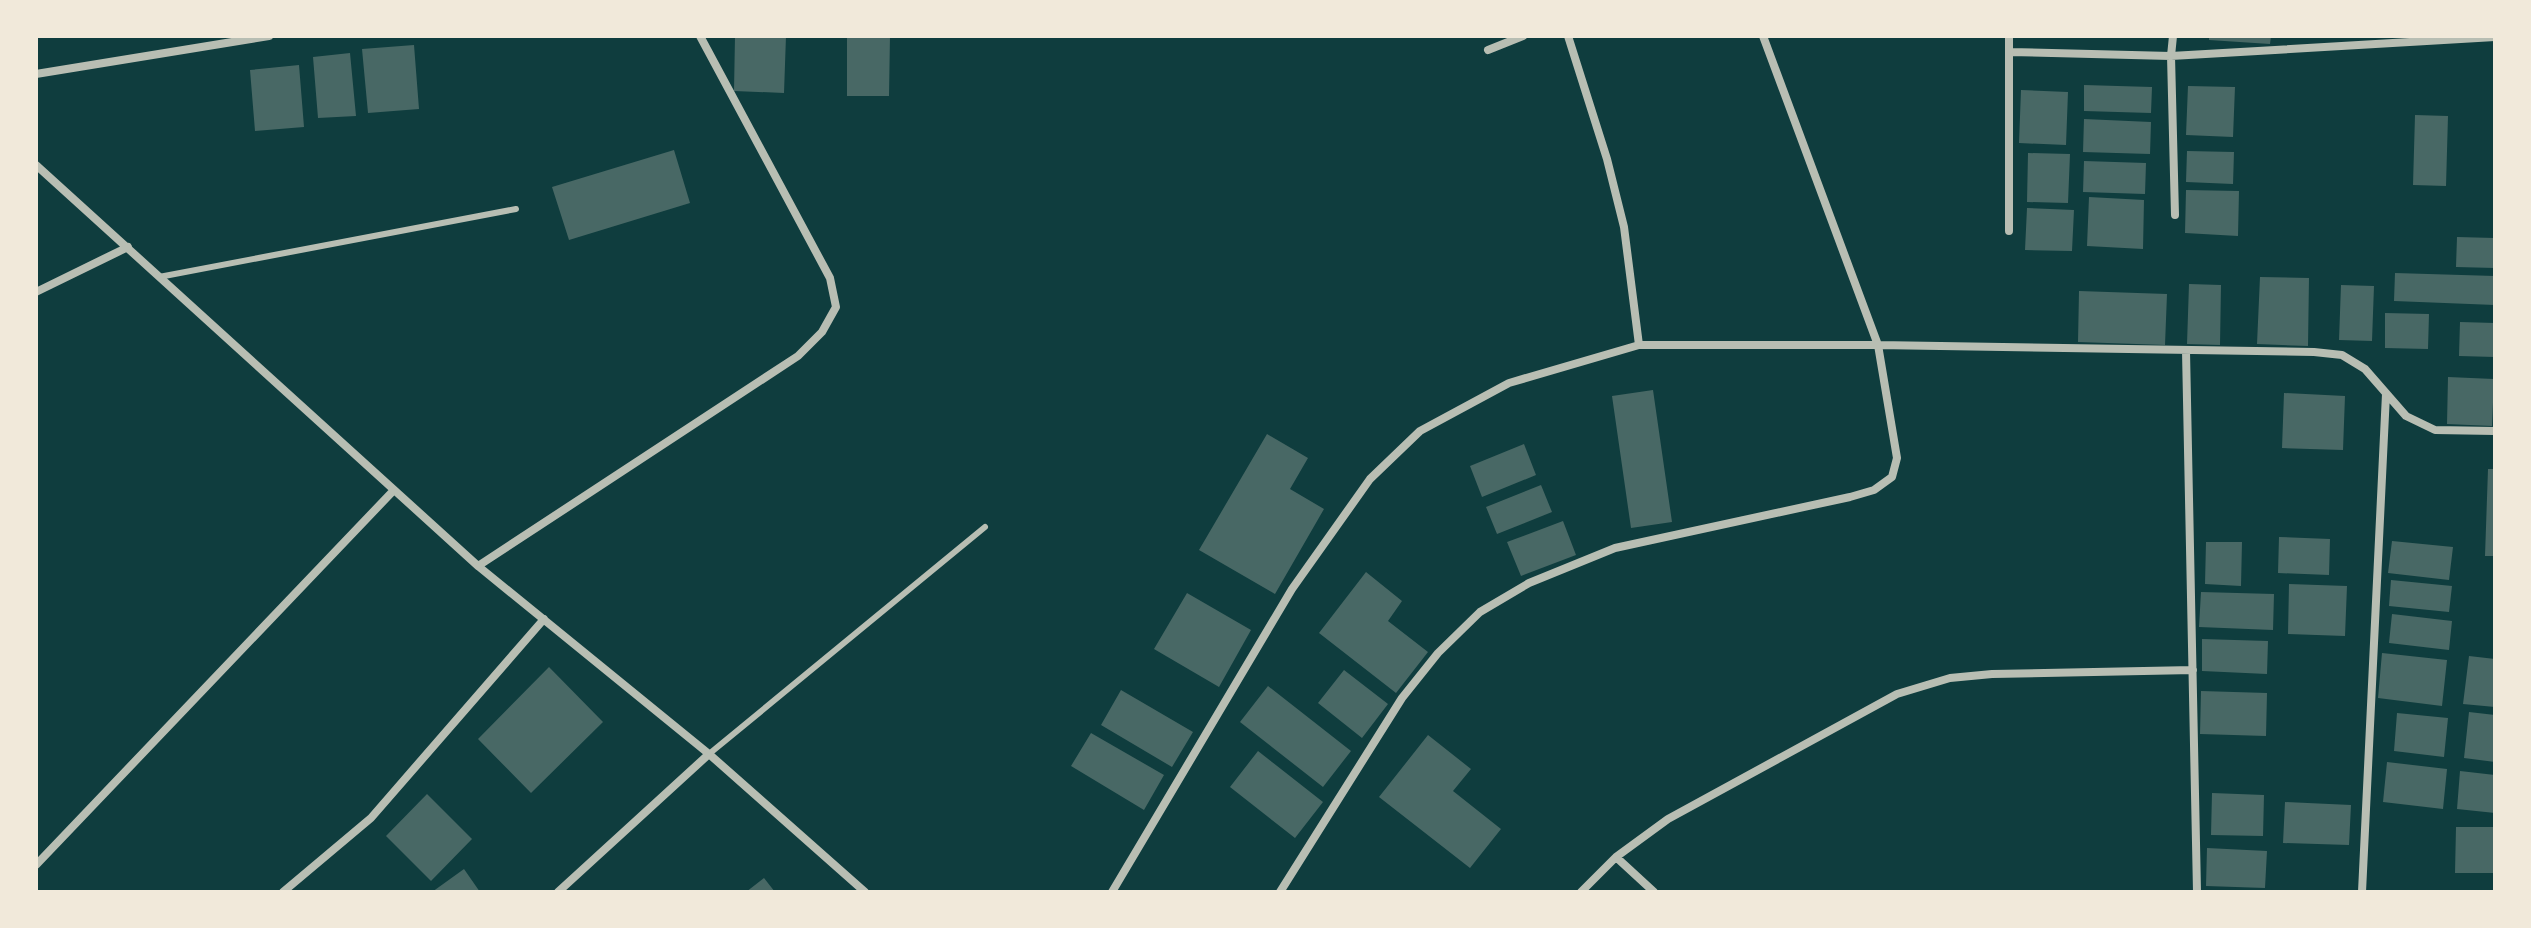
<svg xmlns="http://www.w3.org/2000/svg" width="2531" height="928" font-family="'PT Sans',sans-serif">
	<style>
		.building { fill: #486865 }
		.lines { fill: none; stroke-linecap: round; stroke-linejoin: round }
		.service { stroke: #b8beb3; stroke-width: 6 }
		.minor { stroke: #b8beb3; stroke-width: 8 }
	</style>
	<rect width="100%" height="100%" fill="#0f3d3e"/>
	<path class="building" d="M735,36H786L784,93L734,91Z
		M847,36H890L889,96H847Z
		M2209,36H2271L2270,44L2209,40Z
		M414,45L419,109L368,113L362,49Z
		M350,53L356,116L318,118L313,57Z
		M299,65L304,127L255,131L250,70Z
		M2084,85L2152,87L2151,113L2084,111Z
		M2188,86L2235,87L2233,137L2186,135Z
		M2021,90L2068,92L2066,145L2019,143Z
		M2415,115L2448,116L2446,186L2413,185Z
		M2084,119L2151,122L2150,154L2083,152Z
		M674,150L690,203L569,240L552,187Z
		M2187,151L2234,152L2233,184L2186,182Z
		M2028,153L2070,154L2068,203L2027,202Z
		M2084,161L2146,163L2145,194L2083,192Z
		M2186,190L2239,191L2238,236L2185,233Z
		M2089,197L2144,200L2143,249L2087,246Z
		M2027,208L2074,210L2072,251L2025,250Z
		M2457,237L2495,238V268L2456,267Z
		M2395,273L2495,276V305L2394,301Z
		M2260,277L2309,278L2308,346L2257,344Z
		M2189,284L2221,285L2220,345L2187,344Z
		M2341,285L2374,286L2372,341L2339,340Z
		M2079,291L2167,294L2165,345L2078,342Z
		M2385,313L2429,314L2428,349L2385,348Z
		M2460,322L2495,323V357L2459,356Z
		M2448,377L2494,379L2492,426L2447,424Z
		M1653,390L1672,522L1631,528L1612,396Z
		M2284,393L2345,396L2343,450L2282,448Z
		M1267,434L1308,458L1290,489L1324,509L1275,594L1199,550Z
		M1524,444L1536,475L1482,497L1470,466Z
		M2488,469H2495V556H2485Z
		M1541,485L1552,512L1497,534L1486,507Z
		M1563,521L1576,555L1521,576L1507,542Z
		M2279,537L2330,539L2329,575L2278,573Z
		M2392,541L2453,547L2449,580L2388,573Z
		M2206,542H2242L2241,586L2205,584Z
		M1366,572L1402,601L1388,621L1428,652L1396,693L1319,633Z
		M2391,580L2452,586L2449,612L2389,606Z
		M2289,584L2347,586L2345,636L2288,634Z
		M2201,592L2274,594L2273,630L2199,627Z
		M1187,593L1251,630L1219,687L1154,649Z
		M2392,614L2452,621L2449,650L2389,643Z
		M2202,639L2268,641L2267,674L2202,671Z
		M2382,653L2447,660L2442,706L2378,698Z
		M2469,656L2495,659V707L2463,704Z
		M549,667L603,722L531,793L478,739Z
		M1344,670L1388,704L1362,738L1318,703Z
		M1268,686L1351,751L1323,787L1240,722Z
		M1121,690L1193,732L1172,767L1101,725Z
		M2201,691L2267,693L2266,736L2200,734Z
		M2469,712L2495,715V762L2464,758Z
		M2397,713L2448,718L2444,757L2394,751Z
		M1091,733L1164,775L1144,810L1071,766Z
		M1428,735L1471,769L1453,791L1501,829L1470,868L1379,797Z
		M1258,751L1323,802L1295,838L1230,787Z
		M2387,762L2447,769L2443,809L2383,802Z
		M2460,771L2495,775V813L2457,809Z
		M2212,793L2264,795L2263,836L2211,835Z
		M427,794L472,839L431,881L386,836Z
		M2285,802L2351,805L2349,845L2283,843Z
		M2456,827H2495V873H2455Z
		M2207,848L2267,851L2265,888L2206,886Z
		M464,869L480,892H432Z
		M764,878L775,892H746Z"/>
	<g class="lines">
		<path class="service" d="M159,277L516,209
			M709,754L985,527"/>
		<path class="minor" d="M1568,36L1607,159L1624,227L1639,345
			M2009,36V52L2171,56L2495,37
			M2173,36L2171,56L2175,215
			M1488,50L1523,36
			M36,74L269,36
			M36,165L478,566L709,754L865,892
			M2009,231V52
			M36,292L128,247
			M2186,351L2197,892
			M478,566L798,356L822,332L836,307L830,278L700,36
			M1616,857L1654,892
			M36,865L394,490
			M283,892L371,818L544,619
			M558,892L709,754
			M1112,892L1292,589L1370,479L1420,431L1509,383L1639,345H1878L1763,36
			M1280,892L1402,698L1438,653L1480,612L1529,583L1615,548L1850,497L1874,490L1892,477L1897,458L1878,345L2314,352L2342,355L2365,369L2406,416L2435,430L2495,431
			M1581,892L1616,857L1668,819L1897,694L1950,678L1992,674L2193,670
			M2362,892L2386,394"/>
	</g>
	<rect width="2531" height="928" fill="none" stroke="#f1e9da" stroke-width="76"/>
</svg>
